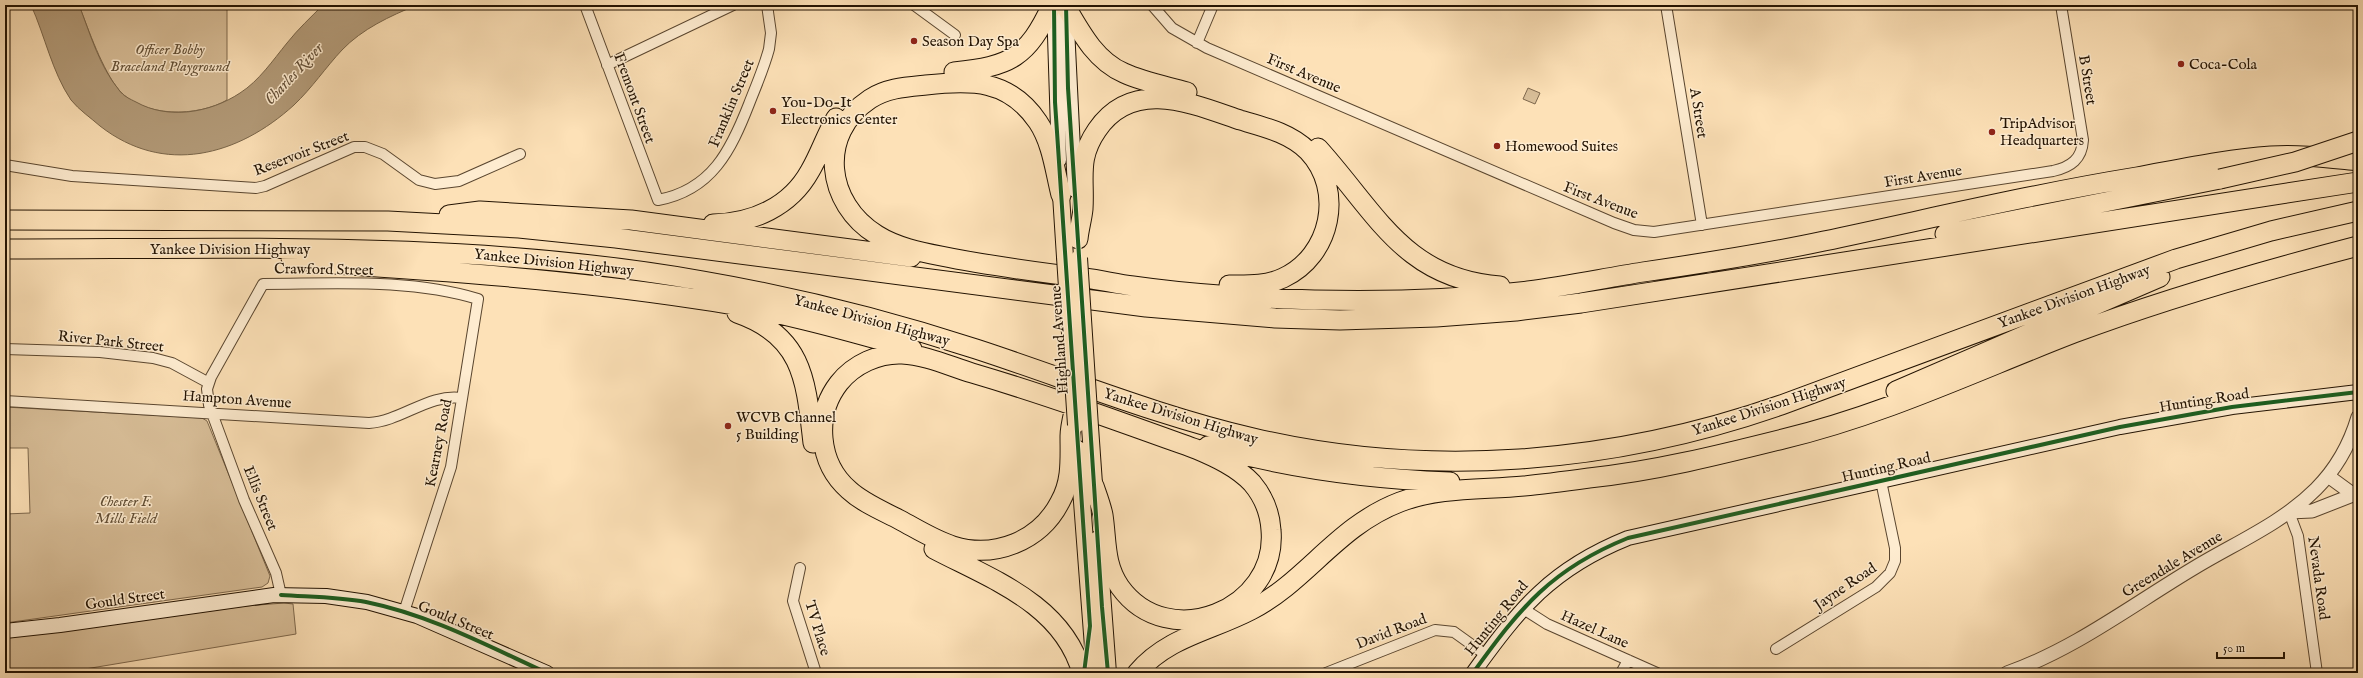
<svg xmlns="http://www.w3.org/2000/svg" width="2363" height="678" font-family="'IM FELL English',serif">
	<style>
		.green { fill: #d8be98; stroke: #7e684d }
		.water { fill: #b39b79; stroke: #796549 }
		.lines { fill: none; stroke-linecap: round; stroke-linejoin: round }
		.minor-casing { stroke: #5a462f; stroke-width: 12 }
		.tertiary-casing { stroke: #5a462f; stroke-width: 15 }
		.secondary-casing { stroke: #231302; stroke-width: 16 }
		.primary-casing { stroke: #231302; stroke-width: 18 }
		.motorway-casing { stroke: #231302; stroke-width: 21 }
		.minor { stroke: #feecd0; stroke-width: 10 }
		.tertiary { stroke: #feecd0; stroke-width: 13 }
		.secondary { stroke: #feecd0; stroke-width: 14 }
		.primary { stroke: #fde1b7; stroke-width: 16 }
		.motorway { stroke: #fde1b7; stroke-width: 19 }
		.primary-bridge-casing { stroke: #231302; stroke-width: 18; stroke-linecap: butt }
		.motorway-bridge-casing { stroke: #231302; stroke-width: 21; stroke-linecap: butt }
		.primary-bridge { stroke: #fde1b7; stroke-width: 16 }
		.motorway-bridge { stroke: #fde1b7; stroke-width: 19 }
		.cycleway-casing { stroke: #feecd0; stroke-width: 6 }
		.cycleway { stroke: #1b5e20; stroke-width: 4 }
		.poi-dot { fill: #8f2418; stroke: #feecd0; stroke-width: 1.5 }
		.labels { text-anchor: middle; stroke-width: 3; stroke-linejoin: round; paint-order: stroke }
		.poi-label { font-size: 15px; fill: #231302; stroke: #feecd0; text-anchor: start }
		.park-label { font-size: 15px; font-style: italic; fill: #624f36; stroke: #feecd0 }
		.street-label { font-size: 15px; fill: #231302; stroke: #feecd0 }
		.water-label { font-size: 16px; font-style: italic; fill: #645038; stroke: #feecd0 }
	</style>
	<rect width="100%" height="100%" fill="#fde1b7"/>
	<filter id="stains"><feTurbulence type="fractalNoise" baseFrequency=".005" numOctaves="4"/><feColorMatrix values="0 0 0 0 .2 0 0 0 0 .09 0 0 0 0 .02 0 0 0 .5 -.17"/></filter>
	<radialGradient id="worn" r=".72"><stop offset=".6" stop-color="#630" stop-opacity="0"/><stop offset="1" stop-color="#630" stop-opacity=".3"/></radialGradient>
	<path class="green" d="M79,5H227V100C198,117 143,118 119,90C103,71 88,29 79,5Z
		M1528,88L1540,93L1535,104L1523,99Z
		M5,407L202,418L207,421L270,576L268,583L262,587L5,623V514L30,513L28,448H5Z
		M284,603L293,604L296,634L61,673H5V638L246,606Z"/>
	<path class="water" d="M31,5H79C90,33 99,66 119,90C123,96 130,99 136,102C168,120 210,113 240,93C259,81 273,60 287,43C298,29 311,17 323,5H417C390,16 362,29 342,50C326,67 312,88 294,105C238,156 164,176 100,126C91,118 79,110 71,100C52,72 45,36 31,5Z"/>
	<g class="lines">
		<g class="minor-casing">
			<path id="minor" d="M585,5L658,200C712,190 731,150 749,104C756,86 764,68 769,49L771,33L767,5
				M914,5L955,35
				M1152,5L1172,28L1207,48L1614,223L1634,230L1654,232L2053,171C2071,167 2082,159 2083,140L2061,5
				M1666,5L1702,225
				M1197,43L1213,5
				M607,65L733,5
				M5,165L72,176L256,188L265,186L354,147H365L383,154L419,180L435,184L459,181L520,154
				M5,349L100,352L153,358L172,363L209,383
				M5,401L369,423C402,421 429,393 462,398
				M2289,512L2298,536L2317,673
				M800,568L793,601L816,673
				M281,595L276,573L244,500L209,405L207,389L211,377L263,284C333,284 409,278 478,299L451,467L404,612
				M1522,608L1547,624L1657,673
				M1776,649L1876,587L1890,573L1895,561V548L1881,481
				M1326,673L1435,630L1454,632L1486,655
				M1621,673L1628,660"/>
		</g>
		<g class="tertiary-casing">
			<path id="tertiary" d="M2328,476L2354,495
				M2289,512L2312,511L2358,493
				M2007,673C2075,649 2132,605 2194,568C2235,543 2281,524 2316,489C2336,469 2350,444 2358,417"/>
		</g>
		<g class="secondary-casing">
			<path id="secondary" d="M1054,5L1059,160
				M1066,7L1075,190
				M5,631L60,625L274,595L326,596L367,602L417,616L547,673
				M1473,673C1520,608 1551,569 1628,538L2120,427L2232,407L2358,392"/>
		</g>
		<g class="primary-casing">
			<path id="primary" d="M1061,195L1065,257
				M1090,427L1095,498
				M1078,449L1095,673
				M1098,539L1108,673"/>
		</g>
		<g class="motorway-casing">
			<path id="motorway" d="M1066,7C1081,33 1096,61 1124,73C1144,82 1166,86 1187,92
				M954,72C1011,66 1027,58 1052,5
				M1318,148C1376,212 1404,279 1500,286
				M1061,195C1055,171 1052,143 1038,122C1009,79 971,80 926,85C906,87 887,88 870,99C817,134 826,204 877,235C896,247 920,252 941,256C989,266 1037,272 1085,278C1101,280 1117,284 1133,286C1161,290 1190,293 1219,295C1322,303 1426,303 1528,291C1567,286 1605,278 1643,272C1704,263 1764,254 1824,241C1929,219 2032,194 2137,177C2181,169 2226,159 2271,156C2300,154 2329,158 2358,161
				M449,215L480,211L631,220L911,257
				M5,220L388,221L519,228L616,238L1146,307L1275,318L1340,320L1436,317L1516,311L1581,303L2358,182
				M713,224C753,223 790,207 810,171C820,154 826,135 836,118
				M1945,234L2220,179
				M1078,239C1079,229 1082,219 1083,209C1085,178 1077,159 1097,130C1133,77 1193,104 1240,120C1264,127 1290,133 1308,151C1345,190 1331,256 1283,278C1266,286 1247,285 1229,285
				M5,249C238,249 472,240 703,281C795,297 887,320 976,349C1068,379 1158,416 1253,438C1428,479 1612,464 1781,405L2176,259L2271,231L2358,211
				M291,258L318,263C445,271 572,280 697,299C770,309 842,329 912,349
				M737,313C804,336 806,382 813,443
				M1896,391L2160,277
				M1075,407C1073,416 1070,427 1070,436C1070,459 1072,481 1060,502C1040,541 995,559 953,546C934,540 917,529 900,520C883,511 863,503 849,490C818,463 814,415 839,383C854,364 879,353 902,354C926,355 949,366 972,373C1047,395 1121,422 1196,449C1215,457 1237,467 1252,483C1263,496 1270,513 1271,530C1278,610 1168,654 1120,587C1104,564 1107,541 1103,515C1101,505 1097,495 1094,486
				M1208,446C1287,468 1368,479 1450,482
				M934,549C991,579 1063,604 1082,673
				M1137,673C1167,637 1211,631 1251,610C1307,581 1337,526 1400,502C1440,487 1482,490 1524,486C1545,484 1567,481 1589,478C1655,471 1719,455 1783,439C1884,415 1978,370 2074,333C2167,298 2262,271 2358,246"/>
		</g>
		<use href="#minor" class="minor"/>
		<use href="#tertiary" class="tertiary"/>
		<use href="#secondary" class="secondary"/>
		<use href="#primary" class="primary"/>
		<use href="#motorway" class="motorway"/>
		<g class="primary-bridge-casing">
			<path id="primary-bridge" d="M1065,257L1076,425
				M1079,258L1090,427"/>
		</g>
		<g class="motorway-bridge-casing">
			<path id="motorway-bridge" d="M2220,179L2295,162L2358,141"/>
		</g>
		<use href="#primary-bridge" class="primary-bridge"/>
		<use href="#motorway-bridge" class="motorway-bridge"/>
		<g class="cycleway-casing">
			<path id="cycleway" d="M1054,5L1055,102L1090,626L1084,673
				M1066,5L1068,88L1102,607L1108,673
				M281,595C310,597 337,597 366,602C430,615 488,646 547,673
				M1473,673C1520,608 1551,569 1628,538L2120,427L2232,407L2358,392"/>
		</g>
		<use href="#cycleway" class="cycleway"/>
	</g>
	<g class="poi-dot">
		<circle cx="914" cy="41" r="4"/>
		<circle cx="2181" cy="64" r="4"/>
		<circle cx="773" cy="111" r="4"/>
		<circle cx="1992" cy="132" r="4"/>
		<circle cx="1497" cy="146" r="4"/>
		<circle cx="728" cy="426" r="4"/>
	</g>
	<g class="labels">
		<g class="poi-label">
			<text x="922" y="46">Season Day Spa</text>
			<text x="2189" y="69">Coca-Cola</text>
			<text x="781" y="107">You-Do-It<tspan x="781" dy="17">Electronics Center</tspan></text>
			<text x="2000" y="128">TripAdvisor<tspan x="2000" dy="17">Headquarters</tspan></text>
			<text x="1505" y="151">Homewood Suites</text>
			<text x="736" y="422">WCVB Channel<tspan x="736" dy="17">5 Building</tspan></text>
		</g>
		<g class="park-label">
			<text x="170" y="54">Officer Bobby<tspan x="170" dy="17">Braceland Playground</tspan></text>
			<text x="126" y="506">Chester F.<tspan x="126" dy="17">Mills Field</tspan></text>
		</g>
		<g class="street-label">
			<text transform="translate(1304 73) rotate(23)" y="5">First Avenue</text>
			<text transform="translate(2088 80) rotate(81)" y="5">B Street</text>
			<text transform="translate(635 98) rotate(70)" y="5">Fremont Street</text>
			<text transform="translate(731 103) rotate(-67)" y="5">Franklin Street</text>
			<text transform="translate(1699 113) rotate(81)" y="5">A Street</text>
			<text transform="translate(301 153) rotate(-21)" y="5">Reservoir Street</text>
			<text transform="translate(1923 176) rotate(-9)" y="5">First Avenue</text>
			<text transform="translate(1601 200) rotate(21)" y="5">First Avenue</text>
			<text x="230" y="254">Yankee Division Highway</text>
			<text transform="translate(554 262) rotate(6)" y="5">Yankee Division Highway</text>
			<text transform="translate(324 269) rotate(1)" y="5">Crawford Street</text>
			<text transform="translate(2074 296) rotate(-20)" y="5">Yankee Division Highway</text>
			<text transform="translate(872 320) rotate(15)" y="5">Yankee Division Highway</text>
			<text transform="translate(1059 340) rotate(-94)" y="5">Highland Avenue</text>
			<text transform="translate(111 341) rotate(6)" y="5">River Park Street</text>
			<text transform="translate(237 399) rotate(4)" y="5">Hampton Avenue</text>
			<text transform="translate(2204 400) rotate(-9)" y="5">Hunting Road</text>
			<text transform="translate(1769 406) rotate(-18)" y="5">Yankee Division Highway</text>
			<text transform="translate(1181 416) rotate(17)" y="5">Yankee Division Highway</text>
			<text transform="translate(438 443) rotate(-79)" y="5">Kearney Road</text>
			<text transform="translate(1886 467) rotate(-13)" y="5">Hunting Road</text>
			<text transform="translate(261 498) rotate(68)" y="5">Ellis Street</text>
			<text transform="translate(2172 564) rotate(-31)" y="5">Greendale Avenue</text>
			<text transform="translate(2319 578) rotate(82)" y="5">Nevada Road</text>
			<text transform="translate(1845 586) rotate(-34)" y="5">Jayne Road</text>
			<text transform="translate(125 599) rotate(-8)" y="5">Gould Street</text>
			<text transform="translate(1496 618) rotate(-51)" y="5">Hunting Road</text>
			<text transform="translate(456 620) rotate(22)" y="5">Gould Street</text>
			<text transform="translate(818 628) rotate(73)" y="5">TV Place</text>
			<text transform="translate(1595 629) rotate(24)" y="5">Hazel Lane</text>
			<text transform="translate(1391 631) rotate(-21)" y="5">David Road</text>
		</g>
		<g class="water-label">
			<text transform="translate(293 73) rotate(-47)" y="6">Charles River</text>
		</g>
	</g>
	<rect width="2363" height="678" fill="none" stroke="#fde1b7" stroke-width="20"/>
	<rect x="6" y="6" width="2351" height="666" fill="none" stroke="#231302" stroke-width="2"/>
	<rect x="10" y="10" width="2343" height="658" fill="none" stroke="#231302"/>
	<path d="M2217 652v6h67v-6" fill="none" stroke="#231302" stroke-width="2"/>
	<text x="2223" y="652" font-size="12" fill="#231302" stroke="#feecd0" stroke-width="3" paint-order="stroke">50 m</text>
	<rect width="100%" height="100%" filter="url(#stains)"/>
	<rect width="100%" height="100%" fill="url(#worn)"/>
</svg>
